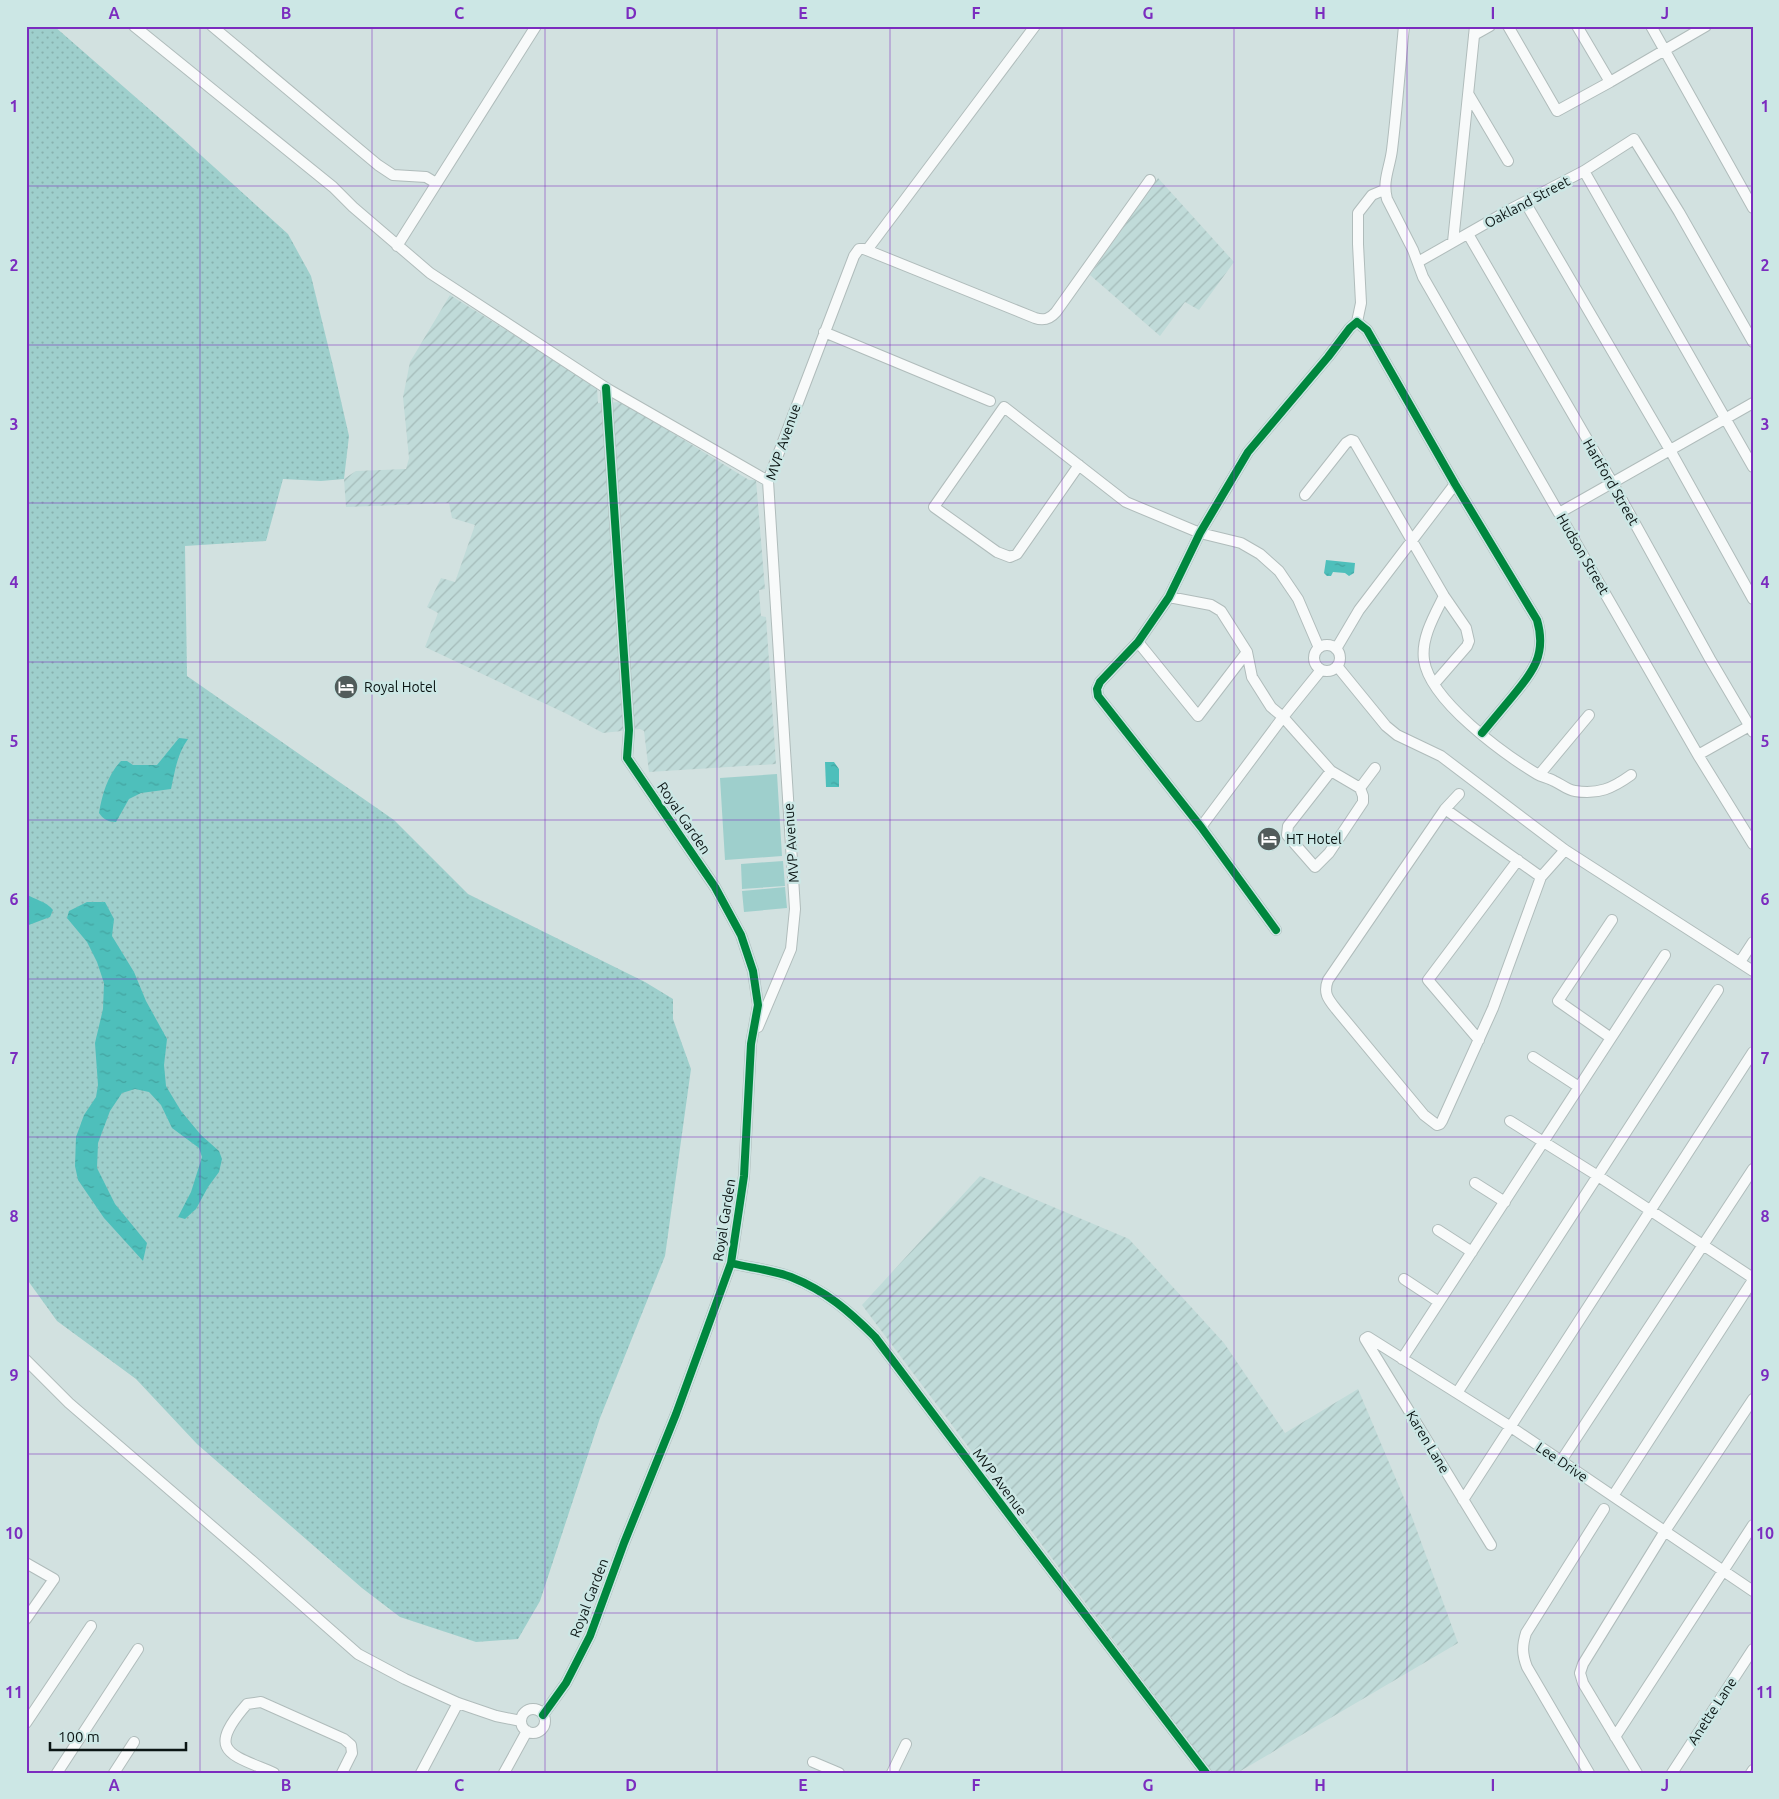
<svg xmlns="http://www.w3.org/2000/svg" width="1779" height="1799" font-family="Ubuntu,sans-serif">
	<style>
		.industrial { fill: url(#industrial-furrows) }
		.grass { fill: url(#grass-dots) }
		.pitch { fill: #9ecfcc }
		.water { fill: url(#water-ripples) }
		.lines { fill: none; stroke-linecap: round; stroke-linejoin: round }
		.minor-casing { stroke: #b0bcbb; stroke-width: 12 }
		.minor { stroke: #f8fafa; stroke-width: 10 }
		.cycleway-casing { stroke: #cce7e5; stroke-width: 11 }
		.cycleway { stroke: #00873e; stroke-width: 8 }
		.grid { fill: none; stroke: #7b2cbf; stroke-width: 1; stroke-opacity: 0.55 }
		.labels { text-anchor: middle; stroke-width: 5; stroke-linejoin: round; paint-order: stroke }
		.street-label { font-size: 14px; fill: #0b1514; stroke: #cce7e5 }
		.poi-label { font-size: 14px; fill: #0b1514; stroke: #cce7e5; text-anchor: start }
		.neatline { fill: none; stroke: #7b2cbf; stroke-width: 2 }
		.grid-label { font-size: 16px; text-anchor: middle; font-weight: bold; fill: #7b2cbf }
	</style>
	<defs>
		<pattern id="industrial-furrows" width="10" height="10" patternUnits="userSpaceOnUse" patternTransform="scale(1.25)"><rect width="10" height="10" fill="#c0dbd9"/><path d="M-1 1l2-2M0 10L10 0M9 11l2-2" fill="none" stroke="#a4bbb9"/></pattern>
		<pattern id="grass-dots" width="8" height="8" patternUnits="userSpaceOnUse" patternTransform="scale(1.25)"><rect width="8" height="8" fill="#9ecfcc"/><path d="M2 2h.1M6 6h.1" fill="none" stroke="#87b1ae" stroke-width="1.8" stroke-linecap="round"/></pattern>
		<pattern id="water-ripples" width="26" height="14" patternUnits="userSpaceOnUse" patternTransform="scale(1.25)"><rect width="26" height="14" fill="#4ebfbb"/><path d="M2 4q2-2 4 0t4 0M15 11q2-2 4 0t4 0" fill="none" stroke="#43a3a0"/></pattern>
	</defs>
	<rect width="100%" height="100%" fill="#d2e1e0"/>
	<path class="industrial" d="M1158,178L1234,262L1199,310L1185,302L1160,336L1090,275Z
		M450,295L597,387L598,403L622,402L749,480H756L765,589L759,590L761,616L766,617L776,764L649,772L644,731L640,729L603,733L567,714L425,647L438,613L427,607L441,578L455,582L475,525L452,518L449,503L346,507L344,479L356,471L406,469L409,458L403,397L410,362Z
		M980,1176L1129,1239L1224,1343L1285,1433L1358,1389L1412,1517L1458,1643L1237,1773H1213L862,1305Z"/>
	<path class="grass" d="M26,26H54L172,129L288,234L311,276L333,366L349,436L344,479L321,481L283,479L266,541L185,546L187,676L394,820L468,894L645,982L673,999V1019L691,1069L665,1256L600,1418L540,1601L518,1639L476,1642L400,1617L362,1588L197,1444L136,1379L57,1321L26,1278Z"/>
	<path class="pitch" d="M777,774L782,856L725,860L720,778Z
		M783,861L785,886L742,889L741,864Z
		M785,887L787,908L744,912L742,891Z"/>
	<path class="water" d="M1326,560L1355,563L1354,573L1349,576L1345,573L1333,572L1331,576H1327L1324,573Z
		M179,738L188,739C177,754 175,771 171,789L141,793L129,799L116,822C108,822 103,819 99,813C102,795 108,774 121,761H127L133,765H157Z
		M825,762H834L839,769V787H826Z
		M26,894C35,900 46,901 53,910L50,917L26,926Z
		M87,902H105L114,919L112,936L134,972L146,1001L167,1039L164,1065L166,1086L181,1111L201,1135L219,1151L222,1159L219,1172L208,1187L196,1209L185,1219L178,1217L191,1192L202,1157L199,1148L172,1128L161,1105L149,1092L135,1089L122,1093L110,1111L98,1143L97,1168L115,1204L147,1243L143,1261L104,1218L78,1180L75,1166L76,1137L84,1115L96,1097L98,1085L95,1043L103,1009L104,983L97,962L87,942L67,918L69,911Z"/>
	<g class="lines">
		<g class="minor-casing">
			<path id="minor" d="M134,26L333,187L353,207L430,273L606,388L768,481
				M212,26L378,165L393,175L426,177L436,183
				M1404,26C1400,67 1397,109 1392,150C1390,167 1382,181 1387,199L1413,250L1423,277L1698,755L1753,844
				M1508,26L1557,111L1610,82
				M1577,26L1610,82L1706,26
				M1651,26L1753,208
				M1474,35L1490,26
				M1469,95L1508,161
				M1584,171L1753,467
				M1525,202L1670,450L1753,599
				M1468,234L1612,482L1710,659L1753,732
				M1453,242L1475,26
				M397,246L536,26
				M867,250L1035,26
				M1418,262L1511,209L1584,171L1634,139L1679,212L1753,342
				M1357,322L1361,303L1358,244V213L1372,195L1384,190
				M824,332L990,401
				M1079,465L1017,554L1010,557L997,552L934,507L1004,407L1126,502L1200,533L1241,543L1260,554L1279,571L1298,599L1319,648
				M1305,495L1346,443L1351,440L1354,441L1444,596L1466,628L1469,641L1467,646L1434,684
				M1559,513L1753,403
				M1444,596C1434,616 1421,638 1424,660C1430,701 1504,754 1537,774C1542,777 1549,778 1554,781C1561,784 1567,790 1575,791C1598,795 1613,788 1631,775
				M1169,597L1211,605L1221,611L1247,652L1252,677L1271,707L1283,717L1331,771L1360,788L1363,796V802L1329,853L1315,867L1287,835L1288,826L1331,771
				M1138,642L1198,716L1247,652
				M1314 658a13 13 0 1 1 26 0a13 13 0 1 1-26 0Z
				M1336,649L1359,610L1455,484
				M1337,666L1386,726L1397,735L1441,756L1565,850L1753,971
				M1698,755L1753,724
				M1539,775L1589,715
				M1360,788L1375,768
				M1459,794L1445,809L1328,980C1323,993 1328,999 1336,1009L1424,1115L1437,1125L1440,1124L1442,1121L1493,1008L1541,877L1565,850
				M1445,809L1541,877
				M1201,827L1283,717L1321,670
				M1276,930L1201,827L1098,696L1097,689L1100,682L1138,642L1169,597L1200,533L1248,452L1328,357L1350,328L1357,322L1367,330L1455,484L1537,620C1547,654 1533,672 1512,697C1502,709 1492,721 1482,733
				M1740,962L1753,942
				M758,1027L791,949L795,909L768,481L854,256L859,249H864L1035,318C1044,321 1050,319 1056,312L1150,180
				M1611,1038L1558,1001L1612,920
				M1479,1040L1428,980L1518,860
				M1533,1057L1579,1087
				M1510,1121L1598,1176L1753,1278
				M1475,1183L1505,1202
				M1438,1230L1472,1252
				M731,1263C750,1268 773,1270 791,1277C826,1291 849,1311 875,1337L1022,1532L1206,1773
				M1404,1279L1439,1302
				M1402,1359L1665,955
				M26,1360L69,1403L250,1559L358,1654L405,1679L458,1703L496,1716L521,1721
				M1457,1393L1718,990
				M1561,1461L1753,1169
				M1613,1496L1753,1280
				M1463,1500L1753,1052
				M1491,1545L1365,1339L1368,1337L1511,1427L1753,1591
				M26,1563L54,1579L26,1619
				M521 1721a12 12 0 1 1 24 0a12 12 0 1 1-24 0Z
				M543,1715L566,1683L590,1636L624,1543L676,1414L731,1263L744,1176L751,1044L758,1005L753,971L741,935L715,887L627,758L629,730L606,388
				M26,1723L91,1626
				M1615,1737L1753,1525
				M813,1762L839,1773
				M57,1773L138,1649
				M114,1773L134,1742
				M274,1773C230,1754 205,1752 247,1704L261,1702L344,1739L351,1745L352,1753L342,1773
				M421,1773L458,1703
				M504,1773L527,1731
				M892,1773L906,1744
				M1589,1773L1527,1667C1522,1654 1522,1646 1526,1633L1604,1509
				M1637,1773L1583,1683L1580,1673L1583,1664L1665,1531L1753,1399
				M1672,1773L1753,1649
				M1751,1773L1753,1770"/>
		</g>
		<use href="#minor" class="minor"/>
		<g class="cycleway-casing">
			<path id="cycleway" d="M1276,930L1201,827L1098,696L1097,689L1100,682L1138,642L1169,597L1200,533L1248,452L1328,357L1350,328L1357,322L1367,330L1455,484L1537,620C1547,654 1533,672 1512,697C1502,709 1492,721 1482,733
				M731,1263C750,1268 773,1270 791,1277C826,1291 849,1311 875,1337L1022,1532L1206,1773
				M543,1715L566,1683L590,1636L624,1543L676,1414L731,1263L744,1176L751,1044L758,1005L753,971L741,935L715,887L627,758L629,730L606,388"/>
		</g>
		<use href="#cycleway" class="cycleway"/>
	</g>
	<path class="grid" d="M200,26V1773M372,26V1773M545,26V1773M717,26V1773M890,26V1773M1062,26V1773M1234,26V1773M1407,26V1773M1579,26V1773M26,186H1753M26,345H1753M26,503H1753M26,662H1753M26,820H1753M26,979H1753M26,1137H1753M26,1296H1753M26,1454H1753M26,1613H1753"/>
	<defs>
		<g id="hotel-disc" transform="scale(1.25)"><circle r="9.5" fill="#515c5b" stroke="#cce7e5"/><path d="M-6-4.5h1.5V1H6V5H4.5V3h-9V5H-6ZM-4 0a1.8 1.8 0 1 1 3.6 0ZM.5 0V-2.5h3Q6-2.5 6 0Z" fill="#fff"/></g>
	</defs>
	<g fill-rule="evenodd">
		<use href="#hotel-disc" x="346" y="687"/>
		<use href="#hotel-disc" x="1269" y="839"/>
	</g>
	<g class="labels">
		<g class="street-label">
			<text transform="translate(1527 202) rotate(-28)" y="5">Oakland Street</text>
			<text transform="translate(783 442) rotate(-71)" y="5">MVP Avenue</text>
			<text transform="translate(1611 482) rotate(60)" y="5">Hartford Street</text>
			<text transform="translate(1583 554) rotate(60)" y="5">Hudson Street</text>
			<text transform="translate(684 818) rotate(56)" y="5">Royal Garden</text>
			<text transform="translate(791 843) rotate(-94)" y="5">MVP Avenue</text>
			<text transform="translate(724 1220) rotate(-81)" y="5">Royal Garden</text>
			<text transform="translate(1428 1442) rotate(59)" y="5">Karen Lane</text>
			<text transform="translate(1562 1462) rotate(34)" y="5">Lee Drive</text>
			<text transform="translate(1000 1482) rotate(53)" y="5">MVP Avenue</text>
			<text transform="translate(589 1598) rotate(-69)" y="5">Royal Garden</text>
			<text transform="translate(1712 1711) rotate(-57)" y="5">Anette Lane</text>
		</g>
		<g class="poi-label">
			<text x="364" y="692">Royal Hotel</text>
			<text x="1286" y="844">HT Hotel</text>
		</g>
	</g>
	<rect width="1779" height="1799" fill="none" stroke="#cce7e5" stroke-width="55"/>
	<path d="M50 1742v8h136v-8" fill="none" stroke="#0b1514" stroke-width="2.5"/>
	<text x="58" y="1742" font-size="15" fill="#0b1514" stroke="#cce7e5" stroke-width="4" paint-order="stroke">100 m</text>
	<rect x="28" y="28" width="1724" height="1744" class="neatline"/>
	<g class="grid-label">
		<text x="114" y="19">A</text>
		<text x="286" y="19">B</text>
		<text x="459" y="19">C</text>
		<text x="631" y="19">D</text>
		<text x="803" y="19">E</text>
		<text x="976" y="19">F</text>
		<text x="1148" y="19">G</text>
		<text x="1320" y="19">H</text>
		<text x="1493" y="19">I</text>
		<text x="1665" y="19">J</text>
		<text x="14" y="112">1</text>
		<text x="1765" y="112">1</text>
		<text x="14" y="271">2</text>
		<text x="1765" y="271">2</text>
		<text x="14" y="430">3</text>
		<text x="1765" y="430">3</text>
		<text x="14" y="588">4</text>
		<text x="1765" y="588">4</text>
		<text x="14" y="747">5</text>
		<text x="1765" y="747">5</text>
		<text x="14" y="905">6</text>
		<text x="1765" y="905">6</text>
		<text x="14" y="1064">7</text>
		<text x="1765" y="1064">7</text>
		<text x="14" y="1222">8</text>
		<text x="1765" y="1222">8</text>
		<text x="14" y="1381">9</text>
		<text x="1765" y="1381">9</text>
		<text x="14" y="1539">10</text>
		<text x="1765" y="1539">10</text>
		<text x="14" y="1698">11</text>
		<text x="1765" y="1698">11</text>
		<text x="114" y="1791">A</text>
		<text x="286" y="1791">B</text>
		<text x="459" y="1791">C</text>
		<text x="631" y="1791">D</text>
		<text x="803" y="1791">E</text>
		<text x="976" y="1791">F</text>
		<text x="1148" y="1791">G</text>
		<text x="1320" y="1791">H</text>
		<text x="1493" y="1791">I</text>
		<text x="1665" y="1791">J</text>
	</g>
</svg>
